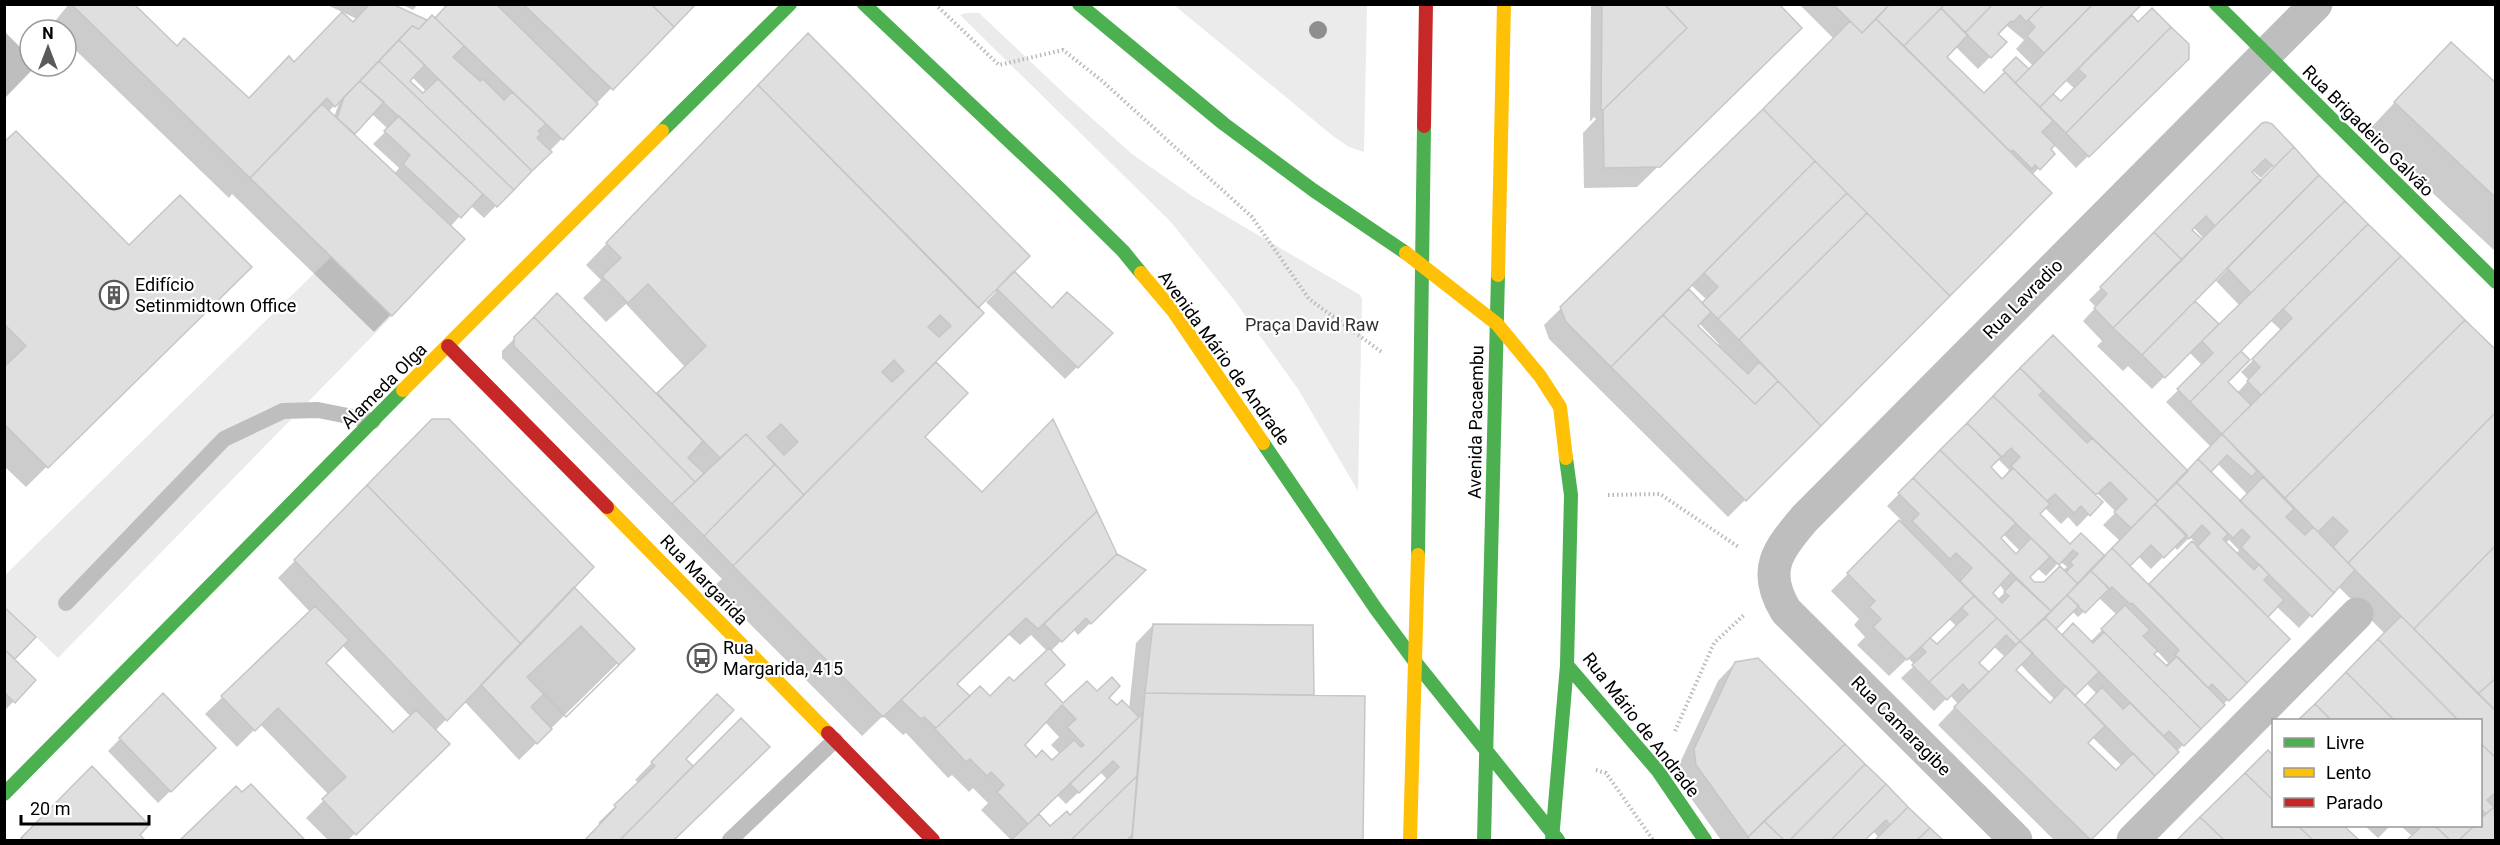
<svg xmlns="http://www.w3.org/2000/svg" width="2500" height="845" font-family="Roboto,sans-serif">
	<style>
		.green { fill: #ebebeb }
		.water { fill: #bebebe }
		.shadow { fill: #0003; fill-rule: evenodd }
		.building { fill: #dfdfdf; stroke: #c6c6c6; stroke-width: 1.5; fill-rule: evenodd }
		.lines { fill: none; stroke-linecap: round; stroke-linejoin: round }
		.path { stroke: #b9b9b9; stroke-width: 4; stroke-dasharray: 1.5 3; stroke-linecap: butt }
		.lane { stroke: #bebebe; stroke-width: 16 }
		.street { stroke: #bebebe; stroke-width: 33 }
		.fast { stroke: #4caf50; stroke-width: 14 }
		.slow { stroke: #ffc107; stroke-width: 14 }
		.jam { stroke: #c62828; stroke-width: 14 }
		.tree { fill: #8e8e8e }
		.labels { text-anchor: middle; stroke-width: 4.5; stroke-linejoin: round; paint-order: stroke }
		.street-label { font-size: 18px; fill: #000; stroke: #fff }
		.poi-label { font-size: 18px; fill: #000; stroke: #fff; text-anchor: start }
		.park-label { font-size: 18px; fill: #323232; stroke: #fff }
	</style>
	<rect width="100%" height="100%" fill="#fff"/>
	<path class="green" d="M1174,5H1367L1364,152L1349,147L1333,136Z
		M966,13H979L1069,98L1132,154L1192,196L1360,295L1362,299L1358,491L1298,389L1234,300L1170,221L960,15Z
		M331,257L392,316L58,658L5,607L4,576Z"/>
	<path class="water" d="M5,32L30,57V66H36L5,98Z"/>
	<path class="shadow" d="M69,4H132L177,47L248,100L294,63L357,19L325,4H391L427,22L435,20L449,4H694L484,218L470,205L450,227L463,240L374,332L232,194L229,198L66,41V30H55L51,26ZM412,77L427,92L423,95L408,81ZM340,100L334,117L328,112ZM372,114L388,129L373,144L399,168L394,174L352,135Z
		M401,4H418L413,10Z
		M1591,4H1777L1779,49L1637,187L1584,188L1583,133L1596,119L1594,117L1590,122Z
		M1799,4H2140L2130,15L2188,58L2076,168L2053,144L2049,149L2053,154L2032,175L2050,193L1728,517L1549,339L1544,325L1834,39ZM2007,26L2024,40L2016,49L2033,66L2017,79L2016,59L1984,95L1945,57L1955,46L1978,69L2005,42L1998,35ZM2065,80L2075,89L2061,103L2051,94ZM1691,285L1707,300L1702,305L1687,289ZM1699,323L1719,344L1717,346L1696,326Z
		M791,52L1052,310L1111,333L1065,379L986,302L996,292L994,290L976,308L934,362L966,393L923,437L982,494L1053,421L1116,555L1144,571L1078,635L1073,629L1050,652L1043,684L1063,705L1097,693L1107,698L1117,707L1129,709L1136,643L1153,625L1313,694L1311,696L1363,697L1361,840H1011L981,810L988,803L973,788L969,792L952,775L948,778L906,733L903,735L883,716L862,736L713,587L722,579L502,358V351L557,295L656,396L686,368L626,304L606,322L583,298L601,280L586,265ZM1008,634L1020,645L1031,635L1047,651L1014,684L989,698H969L955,684ZM1046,723L1059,737L1051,745L1060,754L1052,762L1036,759L1023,746ZM1100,772L1108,780L1070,817L1050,828L1037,814L1057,795L1066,804Z
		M2423,72L2496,86V252L2367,132Z
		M2263,124L2318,176L2496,352V840H2409L2413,837L2401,826H2480V720H2300L2385,634L2338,586L2299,628L2276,606L2266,617L2288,639L2089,840H2054L1938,725L1958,704L1950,695L1934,711L1901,678L1915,665L1908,658L1889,676L1857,645L1865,637L1854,625L1859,619L1831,591L1901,520L1887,506L2053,337L2187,472L2211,447L2166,402L2203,366L2189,352L2152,389L2128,366L2123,371L2097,346L2102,341L2083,321L2096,307L2089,300ZM2284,155L2286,157L2260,183L2250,172L2252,170L2261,178ZM2193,227L2204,239L2202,242L2190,230ZM2242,250L2244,253L2216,281L2240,306L2219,326L2195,303L2145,349ZM2271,321L2282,331L2241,372L2249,380L2237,393L2226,382L2239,351ZM1998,459L2009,470L2001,480L1989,468ZM2217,463L2248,495L2240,503L2209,472ZM2097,493L2116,512L2103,525L2120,541L2104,558L2070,546L2038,514L2044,507L2061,524L2068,517L2077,527L2101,502L2094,495ZM2003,534L2020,551L2016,555L1999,538ZM2190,537L2194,541L2149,587L2128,566L2138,556L2151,569L2174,546L2177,550ZM2229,540L2239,550L2236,554L2226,543ZM2060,561L2067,567L2045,583H2033L2028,577L2037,568L2046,576ZM1999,584L2005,592L1997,600L1990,593ZM2099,598L2117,615L2090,642L2073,625L2062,637L2054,629L2072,611L2078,617ZM1949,619L1957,627L1937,646L1929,638ZM1993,646L2004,656L2009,652L1976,687L1974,685L1977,663ZM2156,650L2168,663L2165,666L2152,654ZM2020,664L2055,700L2050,705L2014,670ZM2086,683L2097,694L2084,707L2074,696ZM2092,737L2122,766L2116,772L2086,743Z
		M4,144L129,247L250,267L26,487L4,466V369L6,367L4,365Z
		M432,421L572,587L632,649L519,760L464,701L435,731L431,761L348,840H328L306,818L329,795L260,724L237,747L205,714L310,612L278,578ZM342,645L411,717L393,734L323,663Z
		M4,609L34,637L12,659L14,701L4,711Z
		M1757,659L1940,840H1877L1879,838L1873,831L1863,840H1721L1680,783L1678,767L1718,681L1735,663Z
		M163,695L214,748L158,803L108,751Z
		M717,696L684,759L693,768L768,747L673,840H584L600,824L598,823L639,783L635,780Z
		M2268,752L2274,826H2342L2357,840H2179Z
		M92,768L143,840H20Z
		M251,786L303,840H182L236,788L242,795Z
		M2365,826H2390L2378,838Z"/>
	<path class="building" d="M71,4H134L177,46L184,38L249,98L289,56L294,62L342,12L353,22L370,4H392L427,20L419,29L412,26L335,107L327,98L250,178Z
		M448,4H496L598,104L563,140L435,18Z
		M523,4H651L674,27L613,90Z
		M651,4H696L674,27Z
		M1602,4H1664L1687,28L1603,110H1601Z
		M1664,4H1779L1802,28L1660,167L1604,168L1603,110L1687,28Z
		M1833,4H1890L1862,33Z
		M1890,4H1945L1904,46L1876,19Z
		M1945,4H1993L1965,33L1941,8Z
		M1993,4H2044L2026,22L2020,15L2013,22L2011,21L1998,34L2007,42L1991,58L1965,33Z
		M2044,4H2093L2044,53L2027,36L2035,27L2028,20Z
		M2093,4H2142L2040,107L2015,83Z
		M1941,8L1968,35L1947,57L1984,93L2005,72L2053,121L2042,132L2055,145L2051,149L2055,154L2040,170L2035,165L2032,169L2013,150L2011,152L1904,46Z
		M2152,8L2171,27L2066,133L2040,107L2053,94L2061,101L2086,76L2078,69L2132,15L2138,22Z
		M432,15L464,46L453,57L480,81L483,79L504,100L512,92L546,124L538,131L541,134L537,138L552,152L532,171L399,40L412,26L419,29Z
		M1876,19L2052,193L1950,296L1763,109L1850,21L1862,33Z
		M2171,27L2189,44V59L2089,157L2066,133Z
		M808,33L1030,256L978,308L758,85Z
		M399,40L425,65L410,81L423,93L438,79L532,171L514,190L379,61Z
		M2451,42L2496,83V198L2394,102Z
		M2016,57L2029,69L2015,83L2003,70Z
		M379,61L514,190L497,207L360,81Z
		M360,81L384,102L355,134L337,118L344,97Z
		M758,85L984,313L804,495L746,434L720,458L657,393L706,346L648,284L628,303L602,276L621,258L606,243ZM940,315L951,326L939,337L928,327ZM894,360L904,371L892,382L882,372ZM781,424L798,442L784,455L767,437Z
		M322,104L465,239L392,316L250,178Z
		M1763,109L1815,161L1611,367L1566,322L1560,307Z
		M399,116L483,194L461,218L403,164L410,155L384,131Z
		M2266,122L2272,124L2294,147L2274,167L2265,159L2252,172L2261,181L2215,226L2206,216L2192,230L2202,239L2182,260L2154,232L2262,123Z
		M16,131L129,245L180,195L252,267L48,468L4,424V367L26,346L4,324V142Z
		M2294,147L2319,175L2142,355L2113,328Z
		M1815,161L1847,193L1718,319L1702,303L1718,287L1704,273Z
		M2319,175L2345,201L2251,293L2227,268Z
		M1847,193L1867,213L1739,340L1718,319Z
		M2345,201L2368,224L2190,402L2177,389L2213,353L2202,341Z
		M1867,213L1950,296L1821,426L1739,340Z
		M2368,224L2401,256L2261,395L2247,381L2260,367L2252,359L2292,318L2283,309Z
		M2154,232L2182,260L2113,328L2094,308L2107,294L2100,287Z
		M2401,256L2465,320L2285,498L2222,434Z
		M1014,271L1052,308L1067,292L1113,333L1078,368L997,289Z
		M1689,289L1711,312L1698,326L1748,374L1759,362L1778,381L1755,404L1663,315Z
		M557,293L703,441L688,458L704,473L695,482L534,317Z
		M2195,301L2219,324L2165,378L2142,355Z
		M1663,315L1755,404L1778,381L1821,426L1746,501L1611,367Z
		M534,317L695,482L672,504L514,346V337Z
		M2465,320L2496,350V412L2348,563L2333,547L2348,531L2333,517L2318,532L2285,498Z
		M2053,335L2188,471L2158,501L2020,368Z
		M2241,351L2250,360L2228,382L2251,405L2222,434L2190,402Z
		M936,362L968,393L925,437L982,492L1053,419L1097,511L883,717L733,566Z
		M2020,368L2043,391L2039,395L2087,443L2092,438L2158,501L2131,528L2114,512L2127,499L2110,482L2096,495L1993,396Z
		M1993,396L2103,502L2090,516L2081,506L2074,513L2055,494L2047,501L2011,466L2020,457L2011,448L2002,457L1967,423Z
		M2496,412V545L2414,629L2348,563Z
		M432,419H449L594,567L521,644L367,485Z
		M1967,423L2001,457L1991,467L2002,479L2013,468L2050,504L2040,514L2070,544L2081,533L2105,556L2078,584L2066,572L2073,565L2070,562L2078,554L2073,550L2059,565L1940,450Z
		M746,434L775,464L704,536L672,504Z
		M2222,434L2257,471L2252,477L2227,455L2211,472L2198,459Z
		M1940,450L2016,523L2001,538L2016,554L2031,538L2050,557L2030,577L2034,582H2044L2060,566L2078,584L2051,611L1913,478Z
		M2198,459L2334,593L2312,617L2241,547L2250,537L2242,529L2233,538L2176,482Z
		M775,464L804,495L733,566L704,536Z
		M2263,477L2294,509L2286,517L2305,535L2313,527L2355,570L2334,593L2240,501Z
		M1913,478L2011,573L1993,593L2002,603L2009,596L2004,592L2016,579L2051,611L2020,641L1960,581L1972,568L1956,553L1950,559L1912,521L1919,514L1898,493Z
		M2176,482L2228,534L2223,539L2254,570L2259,564L2269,575L2264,580L2284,600L2268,617L2197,547L2210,533L2202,525L2189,539L2155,504Z
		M367,485L521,644L447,721L294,560Z
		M2155,504L2187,535L2164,558L2151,545L2130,566L2112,548Z
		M1097,511L1117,554L1038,629L1026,618L957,684L970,696L936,728L924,717L921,719L901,700Z
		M1899,520L1974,596L1907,660L1873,627L1881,619L1869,607L1875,601L1847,573Z
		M2192,541L2290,639L2247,683L2149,584Z
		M2496,545V678L2478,694L2414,629Z
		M2112,548L2247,683L2229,701L2212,684L2208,688L2175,655L2179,650L2132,603L2130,604L2112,587L2110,589L2090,570Z
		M1117,554L1146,570L1091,624L1086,618L1062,642L1044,624Z
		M2090,570L2109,589L2085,613L2067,595Z
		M574,587L635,649L566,717L544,694L531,707L552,729L537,744L481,685Z
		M2067,595L2079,606L2056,629L2045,618Z
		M1974,596L1997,618L1929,682L1912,665L1926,652L1921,647L1930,638L1937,644L1968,614L1961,608Z
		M2125,605L2150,630L2143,636L2158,651L2154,654L2167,666L2177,656L2225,705L2201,729L2101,629Z
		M315,606L349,640L326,663L393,732L416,710L450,744L356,835L322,799L346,777L278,708L255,731L221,696Z
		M4,607L36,637L15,659L4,649Z
		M2401,616L2496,711V758L2480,743V720H2458L2378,639Z
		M1997,618L2020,641L2016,645L2006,635L1979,663L1989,672L1969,691L1963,684L1947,700L1929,682Z
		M2045,618L2099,672L2075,696L2020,641Z
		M2073,623L2093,643L2104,632L2201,729L2184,746L2169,731L2164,736L2062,635Z
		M1153,624L1313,625L1314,695L1145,693Z
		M581,626L619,665L566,717L527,677Z
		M2378,639L2458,720H2394L2346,672Z
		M2020,641L2033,653L2016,670L2050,703L2066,686L2105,726L2088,743L2116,770L2133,753L2155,776L2091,840L1954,707Z
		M1049,648L1065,665L1045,684L1063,703L1087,681L1097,691L1112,677L1120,686L1109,698L1117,705L1122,700L1139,717L1028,824L997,792L1004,785L991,772L987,776L970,759L966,762L935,729L980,686L990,696L1009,677L1014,681ZM1062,705L1076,719L1067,727L1084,745L1081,747L1074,740L1052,760L1042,750L1036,757L1025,745Z
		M4,649L36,680L15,703L4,692Z
		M1758,658L1845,744L1748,837L1696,765L1694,749L1735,662Z
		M2346,672L2394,720H2331L2315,704Z
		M2496,678V711L2478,694Z
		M2102,687L2123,709L2130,703L2179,752L2155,776L2085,705Z
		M163,693L216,748L171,792L119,738Z
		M1145,693L1365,696L1363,840H1132Z
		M717,694L734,710L686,759L693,766L620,840H585L616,807L614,805L655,766L651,762Z
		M2315,704L2331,720H2298Z
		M1142,714L1137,776L1071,840H1011L1039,814L1050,826L1067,811L1070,815L1119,767L1113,761L1079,793L1070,784Z
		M741,718L770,747L674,840H620Z
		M2480,743L2496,758V792L2487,800L2494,807L2486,814L2480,808Z
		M1845,744L1865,764L1790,840H1784L1764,821Z
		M2268,750L2274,756V801L2245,773Z
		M1865,764L1886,784L1831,840H1790Z
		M92,766L149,825L140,835L145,840H24L21,838Z
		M2245,773L2274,801V826H2298L2313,840H2224L2200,817Z
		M1137,776L1132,835L1127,840H1071Z
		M251,784L305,840H180L236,786L242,792Z
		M1886,784L1908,807L1890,825L1886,820L1865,840H1831Z
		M1908,807L1930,828L1917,840H1875Z
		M2494,807L2496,840H2459L2474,826H2480V819Z
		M2200,817L2224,840H2177Z
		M1764,821L1784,840H1750L1748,837Z
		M2298,826H2344L2359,840H2313Z
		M2422,826H2435L2450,840H2407Z
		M2435,826H2474L2459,840H2450Z
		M1930,828L1943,840H1917Z"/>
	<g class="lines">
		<path class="path" d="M935,4L999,65L1063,50L1101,80L1252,217L1309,299L1383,353
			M1608,495L1660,494L1740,548
			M1675,731L1714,643L1745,614
			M1596,770L1606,773L1653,840"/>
		<path class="lane" d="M66,603L224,439L283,411L318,410L373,421
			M730,840L835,740"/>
		<path class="street" d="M2016,840L1786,611C1761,570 1778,550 1805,518L2316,4
			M2133,840L2357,614"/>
		<path class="fast" d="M864,4L1060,189L1123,251L1141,273
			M1079,4L1224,124L1313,190L1406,253
			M2216,4L2496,282
			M662,131L790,4
			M1263,443L1376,609L1416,663L1558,840
			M1566,458L1571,495L1567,665L1658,771L1705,840
			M1418,555L1424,126
			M4,794L403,390
			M1484,840L1498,275
			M1552,840L1567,665"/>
		<path class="slow" d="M1406,253L1497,324L1540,376L1560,407L1566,458
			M1141,273L1174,312L1263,443
			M1498,275L1504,4
			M403,390L662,131
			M607,507L828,733
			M1410,840L1418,555"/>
		<path class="jam" d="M1424,126L1426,4
			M448,346L607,507
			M828,733L933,840"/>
	</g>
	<circle class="tree" cx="1318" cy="30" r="9"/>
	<defs>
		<g id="building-ring" transform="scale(1.5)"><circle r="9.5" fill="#fff" stroke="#595959" stroke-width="1.5"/><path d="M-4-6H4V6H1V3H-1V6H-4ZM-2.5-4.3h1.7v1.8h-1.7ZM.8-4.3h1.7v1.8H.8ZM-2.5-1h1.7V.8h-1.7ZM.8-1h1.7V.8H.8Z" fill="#595959"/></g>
		<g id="bus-ring" transform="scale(1.5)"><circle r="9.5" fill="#fff" stroke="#595959" stroke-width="1.5"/><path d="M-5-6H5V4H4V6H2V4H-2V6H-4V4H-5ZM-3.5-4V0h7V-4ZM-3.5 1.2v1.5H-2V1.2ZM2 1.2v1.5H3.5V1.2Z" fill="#595959"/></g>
	</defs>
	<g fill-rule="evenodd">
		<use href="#building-ring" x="114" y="295"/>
		<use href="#bus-ring" x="702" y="658"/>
	</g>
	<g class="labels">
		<g class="street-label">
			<text transform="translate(2368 131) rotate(45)" y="6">Rua Brigadeiro Galvão</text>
			<text transform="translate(2023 299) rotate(-45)" y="6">Rua Lavradio</text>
			<text transform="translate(1224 358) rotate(54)" y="6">Avenida Mário de Andrade</text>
			<text transform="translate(384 386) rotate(-45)" y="6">Alameda Olga</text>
			<text transform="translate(1476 422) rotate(-89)" y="6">Avenida Pacaembu</text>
			<text transform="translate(704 580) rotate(46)" y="6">Rua Margarida</text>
			<text transform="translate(1641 725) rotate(52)" y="6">Rua Mário de Andrade</text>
			<text transform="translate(1901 726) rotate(45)" y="6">Rua Camaragibe</text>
		</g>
		<g class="poi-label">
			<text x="135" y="291">Edifício<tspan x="135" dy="21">Setinmidtown Office</tspan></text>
			<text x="723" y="654">Rua<tspan x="723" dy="21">Margarida, 415</tspan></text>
		</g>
		<g class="park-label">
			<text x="1312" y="331">Praça David Raw</text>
		</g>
	</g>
	<rect width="2500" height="845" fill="none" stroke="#000000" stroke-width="12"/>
	<rect x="2272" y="719" width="210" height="108" fill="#ffffff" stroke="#999999" stroke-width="1.5"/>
	<rect x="2284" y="738" width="30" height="9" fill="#4caf50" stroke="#999999" stroke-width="1.5"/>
	<text x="2326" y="749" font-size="18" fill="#000000">Livre</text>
	<rect x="2284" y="768" width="30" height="9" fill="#ffc107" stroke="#999999" stroke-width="1.5"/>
	<text x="2326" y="779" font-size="18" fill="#000000">Lento</text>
	<rect x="2284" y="798" width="30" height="9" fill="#c62828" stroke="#999999" stroke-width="1.5"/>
	<text x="2326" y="809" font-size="18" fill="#000000">Parado</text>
	<g transform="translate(48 48)"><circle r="28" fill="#ffffff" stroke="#999999" stroke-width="1.5"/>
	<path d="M0-4.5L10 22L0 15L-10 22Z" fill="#595959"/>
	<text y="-9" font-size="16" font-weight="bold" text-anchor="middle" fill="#000000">N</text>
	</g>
	<path d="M21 815v9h128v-9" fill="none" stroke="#000000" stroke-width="3"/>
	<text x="30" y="815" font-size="18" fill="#000000" stroke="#ffffff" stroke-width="4.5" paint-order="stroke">20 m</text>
</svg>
